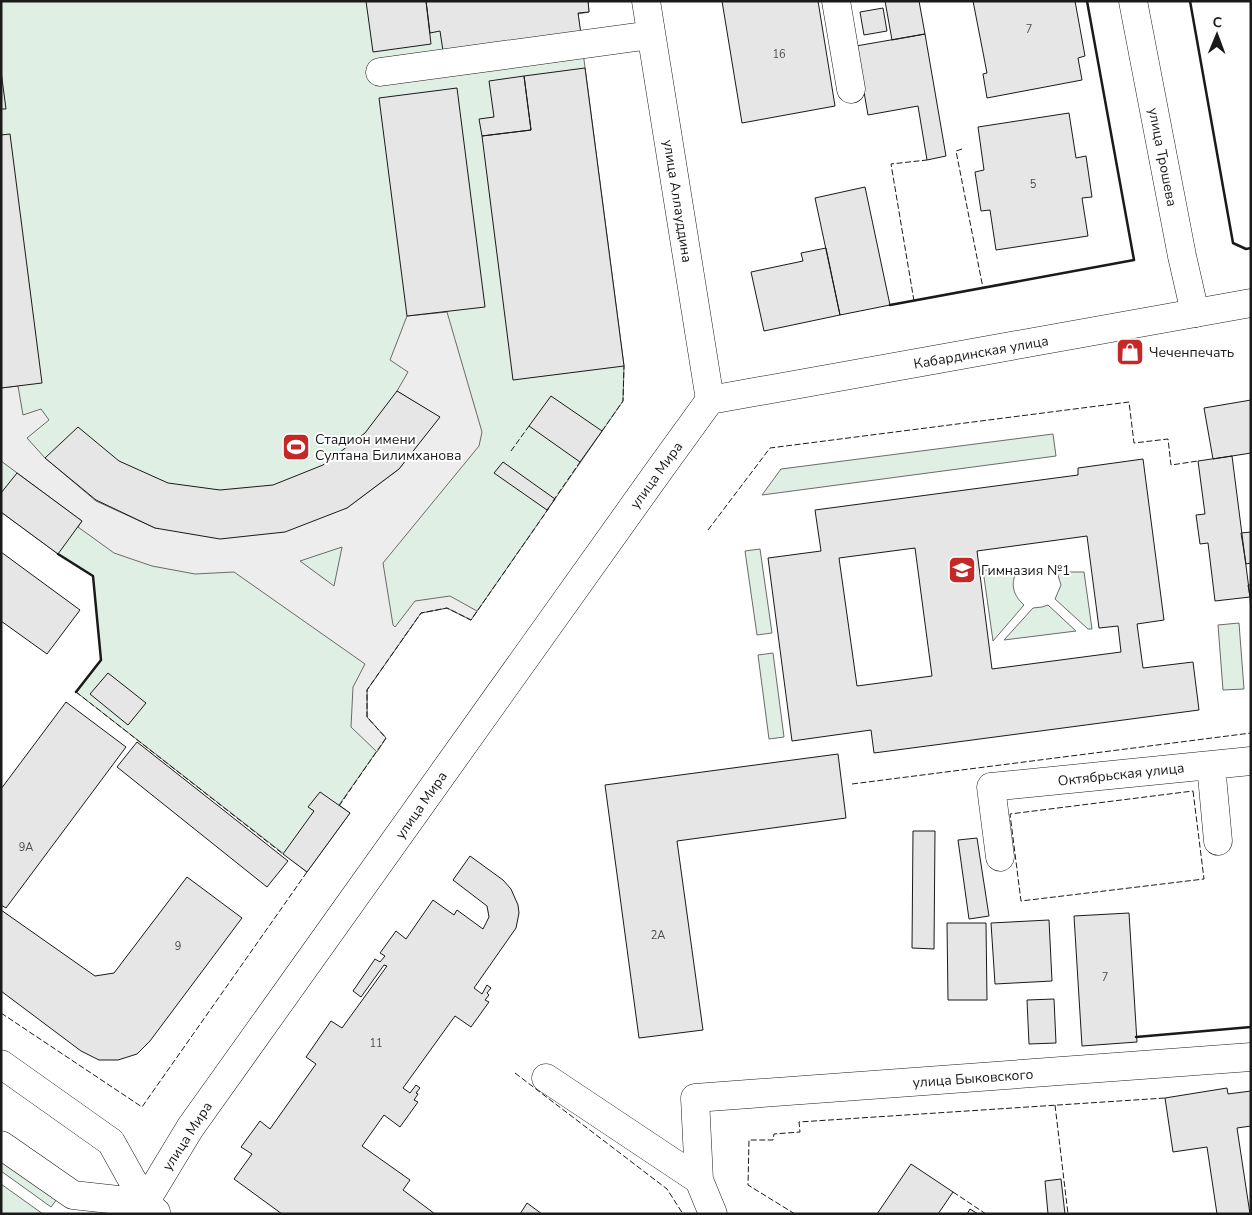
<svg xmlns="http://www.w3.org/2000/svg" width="1252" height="1215" font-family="'Nunito Sans',sans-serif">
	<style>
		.green { fill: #e0efe3; stroke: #6a6a6a }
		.parking { fill: #ededed; stroke: #6a6a6a; fill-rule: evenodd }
		.building { fill: #e6e6e6; stroke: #1a1a1a; fill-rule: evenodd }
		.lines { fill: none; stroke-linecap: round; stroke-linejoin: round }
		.minor-casing { stroke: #1a1a1a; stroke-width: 29 }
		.major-casing { stroke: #1a1a1a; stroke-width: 29 }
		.minor { stroke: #fff; stroke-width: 28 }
		.major { stroke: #fff; stroke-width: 28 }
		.fence { stroke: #1a1a1a; stroke-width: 1; stroke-dasharray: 6 2.5; stroke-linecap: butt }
		.wall { stroke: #1a1a1a; stroke-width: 2.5 }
		.labels { text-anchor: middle; stroke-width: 4; stroke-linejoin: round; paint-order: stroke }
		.number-label { font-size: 11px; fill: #4d4d4d }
		.street-label { font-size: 14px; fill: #1a1a1a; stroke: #fff }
		.poi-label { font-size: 14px; fill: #1a1a1a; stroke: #fff; text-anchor: start }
	</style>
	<rect width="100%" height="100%" fill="#fff"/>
	<path class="green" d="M1,1H588L589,12L578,14L624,366L623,401L471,620L447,608L421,613L367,690V717L386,738L339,805L350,813L307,872L76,692L101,660L93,576L58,554L1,512Z
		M1053,434L1056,456L762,495L781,469Z
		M760,549L772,633L757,635L745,551Z
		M983,570L1017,571C1010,584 1013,595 1024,605L993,641Z
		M1057,572H1084L1092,629H1088L1055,599L1061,585Z
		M1048,605L1076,631L1004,640L1033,608L1042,607Z
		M1239,623L1244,689L1223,690L1218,625Z
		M773,653L784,737L769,739L758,655Z
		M1,1158L57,1199L51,1207L1,1171Z
		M1,1184L43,1214H1Z"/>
	<path class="parking" d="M447,312L482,432L479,446L383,563L393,625L395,627L415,601L450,596L477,611L471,620L447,608L421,613L367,690V717L386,738L377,752L351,727L353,687L365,664L234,572L195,574L152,566L114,553L78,527L82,521L1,461V388L18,386L23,415L41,409L49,420L27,438L45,458L96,501L155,528L347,508L399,469L439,417L397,391L408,372L390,360L407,316ZM342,547L334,586L300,561Z"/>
	<path class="building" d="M366,1H426L431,44L373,52Z
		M426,1H588L589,12L578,13L581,34L443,51L440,31L430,33Z
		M722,1H818L835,106L742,123Z
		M885,1H919L925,34L892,40Z
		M973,1H1075L1085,56L1078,58L1082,80L987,98L983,74L987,73Z
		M883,8L887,31L864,35L860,12Z
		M925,34L946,156L927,160L918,106L868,115L856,46Z
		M585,68L624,366L513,380L482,136L531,130L524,76Z
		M1,71L6,109H1Z
		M524,76L531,130L482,136L479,119L494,117L489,81Z
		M457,88L485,307L407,316L379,98Z
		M1069,113L1076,158L1086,156L1092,197L1082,198L1088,236L996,250L990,210L981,211L975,172L984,170L978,127Z
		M10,134L42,383L1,388V135Z
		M865,187L890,305L840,315L815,198Z
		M826,248L840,315L764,331L751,272L803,261L801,253Z
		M397,391L440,417L399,469L347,508L285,532L220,539L155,528L96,500L45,458L78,427L119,461L168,483L220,490L273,485L323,465L365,433Z
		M551,396L602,431L580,462L529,426Z
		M1251,400V453L1213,459L1204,408Z
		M1232,456L1250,597L1215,601L1208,543L1200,544L1196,515L1205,514L1198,461Z
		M1143,459L1164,620L1137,624L1143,668L1193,662L1199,710L874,753L871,730L792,741L768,558L821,551L815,510L1078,475V468ZM1087,536L1099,628L1118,626L1121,652L992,669L977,551ZM915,548L932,676L857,686L839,558Z
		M503,462L555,499L547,510L494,473Z
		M17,473L82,521L58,554L1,512V493Z
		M1251,532V563L1246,564L1241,533Z
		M1,552L80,610L47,654L1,621Z
		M1248,585H1251V613L1250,597Z
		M108,673L146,703L128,725L90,694Z
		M66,702L126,747L6,908L1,905V789Z
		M137,742L288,861L267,887L117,767Z
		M838,754L846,818L677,841L703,1030L639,1038L605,785Z
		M320,792L350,813L307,872L283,854L314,811L308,807Z
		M913,831H935L934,949L912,948Z
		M977,838L989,916L969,919L958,840Z
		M470,856L503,880L511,889L518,905L519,913L516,928L474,988L482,994L487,985L491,988L487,993L489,995L485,1000L489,1002L471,1027L455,1016L403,1088L410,1093L416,1085L420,1088L416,1093L418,1094L414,1100L418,1102L400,1127L384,1115L362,1146L410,1180L403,1190L435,1214H282L234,1179L252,1154L241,1147L260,1121L270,1129L316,1064L306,1057L331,1021L342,1028L387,966L384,965L361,997L353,991L375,959L380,962L385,956L380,953L396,931L406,939L433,900L454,915L457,910L483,929L489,917L487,906L453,880Z
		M187,877L242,918L150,1041L137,1054L118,1060H99L81,1051L1,991V910L95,976L114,973Z
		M1129,913L1137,1042L1082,1046L1074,916Z
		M1049,920L1052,981L995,984L991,923Z
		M947,923H986L987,1000H948Z
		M1054,999L1056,1043L1029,1044L1027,1000Z
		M1227,1088L1228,1094L1251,1091V1126L1237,1128L1250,1214H1217L1207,1147L1173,1152L1165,1098Z
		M911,1164L953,1192L938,1214H877Z
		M1061,1179L1065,1214H1048L1045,1181Z
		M527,1203L542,1214H520Z
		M970,1209L978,1214H967Z"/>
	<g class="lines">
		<g class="minor-casing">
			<path id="minor" d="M646,1L710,400
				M836,1L851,89
				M1133,1L1182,256L1195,313
				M380,72L651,35
				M1211,765L1218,841
				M1000,857L991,787L1251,761
				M546,1078L699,1180
				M713,1214L699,1180L695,1098L1251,1057"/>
		</g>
		<g class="major-casing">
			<path id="major" d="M1,1064L111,1142L145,1203L156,1212
				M1,1145L73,1195L145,1203
				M138,1214L190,1128L660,469L710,400L1251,303"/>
		</g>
		<use href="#minor" class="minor"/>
		<use href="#major" class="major"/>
		<path class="fence" d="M962,149L956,151L983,288
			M914,301L891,164L927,160
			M602,431L623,401L624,366
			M511,451L529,426
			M553,501L580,462
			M708,530L770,448L1129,402L1134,443L1168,439L1171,465L1198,461
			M76,692L283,854
			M852,784L1251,733
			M1193,791L1204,879L1021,901L1010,814Z
			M339,806L386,738L367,717V690L421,613L447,608L471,620L549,508
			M1,1013L142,1107L307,872
			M515,1073L667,1189L683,1214
			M1055,1105L1068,1214
			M953,1192L986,1214
			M795,1214L748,1185L749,1140H773L774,1134L800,1132L799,1122L1165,1098"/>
		<path class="wall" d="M1190,1L1233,243L1246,249L1251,248
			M890,305L1134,260L1087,1
			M58,554L93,576L101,660L76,692
			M1136,1037L1251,1027"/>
	</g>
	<defs>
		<g id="shop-square" transform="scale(1.4375)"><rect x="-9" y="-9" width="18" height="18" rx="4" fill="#c62828" stroke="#fff"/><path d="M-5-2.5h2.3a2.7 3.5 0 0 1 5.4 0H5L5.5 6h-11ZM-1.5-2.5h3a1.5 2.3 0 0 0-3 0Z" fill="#fff"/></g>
		<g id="stadium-square" transform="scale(1.4375)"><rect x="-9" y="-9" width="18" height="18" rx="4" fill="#c62828" stroke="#fff"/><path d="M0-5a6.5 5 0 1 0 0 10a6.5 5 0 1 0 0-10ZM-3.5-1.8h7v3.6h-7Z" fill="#fff"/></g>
		<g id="school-square" transform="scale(1.4375)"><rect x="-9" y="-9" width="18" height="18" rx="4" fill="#c62828" stroke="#fff"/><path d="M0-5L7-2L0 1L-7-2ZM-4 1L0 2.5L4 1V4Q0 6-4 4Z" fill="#fff"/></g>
	</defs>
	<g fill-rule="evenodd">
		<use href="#shop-square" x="1130" y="352"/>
		<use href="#stadium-square" x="296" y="447"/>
		<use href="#school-square" x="962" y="570"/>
	</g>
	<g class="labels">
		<g class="number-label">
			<text x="1029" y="33">7</text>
			<text x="779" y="58">16</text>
			<text x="1033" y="188">5</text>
			<text x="26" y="851">9А</text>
			<text x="658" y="939">2А</text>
			<text x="178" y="950">9</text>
			<text x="1105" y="981">7</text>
			<text x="376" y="1047">11</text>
		</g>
		<g class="street-label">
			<text transform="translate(1163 157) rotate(79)" y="5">улица Трошева</text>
			<text transform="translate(678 201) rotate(81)" y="5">улица Аллауддина</text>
			<text transform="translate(981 352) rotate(-10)" y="5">Кабардинская улица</text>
			<text transform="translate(656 475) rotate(-54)" y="5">улица Мира</text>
			<text transform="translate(1121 774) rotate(-6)" y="5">Октябрьская улица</text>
			<text transform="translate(421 805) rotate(-55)" y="5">улица Мира</text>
			<text transform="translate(973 1078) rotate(-4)" y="5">улица Быковского</text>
			<text transform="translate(187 1136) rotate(-57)" y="5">улица Мира</text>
		</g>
		<g class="poi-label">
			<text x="1149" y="357">Чеченпечать</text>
			<text x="315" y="444">Стадион имени<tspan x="315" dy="16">Султана Билимханова</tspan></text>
			<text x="981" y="575">Гимназия №1</text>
		</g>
	</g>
	<rect width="1252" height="1215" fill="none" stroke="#1a1a1a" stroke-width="5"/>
	<g transform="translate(1217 35) rotate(1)" stroke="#ffffff" stroke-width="4" paint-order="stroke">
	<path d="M0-4L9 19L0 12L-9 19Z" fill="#1a1a1a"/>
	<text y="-8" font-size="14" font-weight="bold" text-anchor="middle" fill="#1a1a1a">С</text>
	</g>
</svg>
